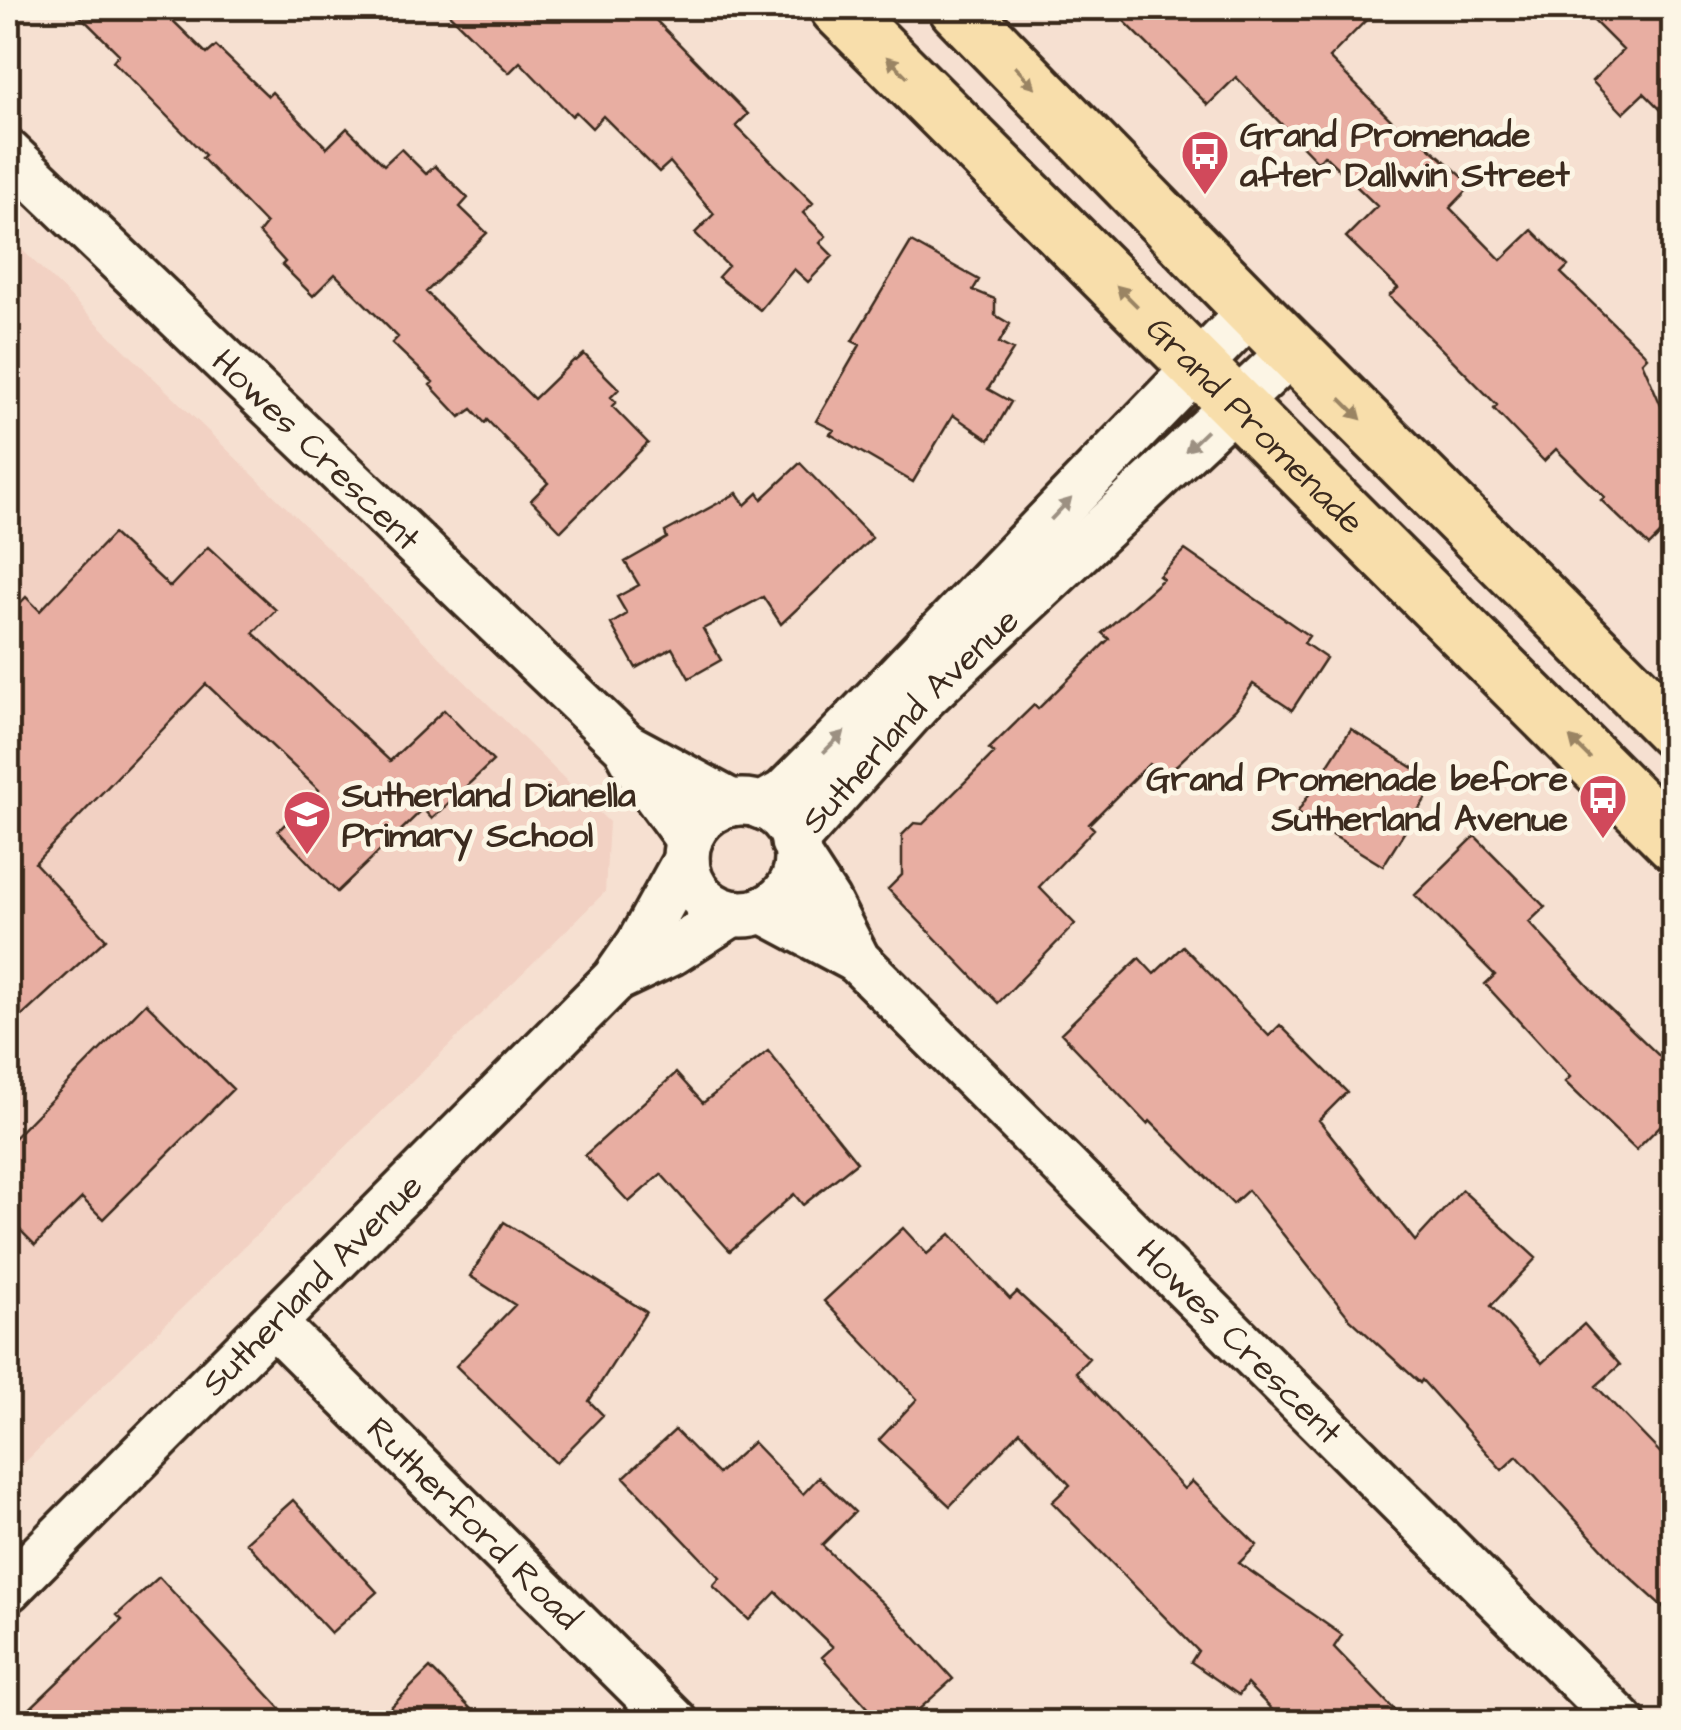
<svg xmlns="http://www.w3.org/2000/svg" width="1681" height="1730" font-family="'Architects Daughter',sans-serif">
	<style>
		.built { fill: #f2d1c3 }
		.building { fill: #e8aea2; stroke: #3b2a1e; stroke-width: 2.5 }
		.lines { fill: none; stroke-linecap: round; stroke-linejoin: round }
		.minor-casing { stroke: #3b2a1e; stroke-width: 52 }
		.primary-casing { stroke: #3b2a1e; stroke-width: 62 }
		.minor { stroke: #fcf5e5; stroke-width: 45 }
		.primary { stroke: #f8deab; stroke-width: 55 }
		.oneway { fill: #9a8464 }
		.oneway2 { fill: #9c9082 }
		.labels { text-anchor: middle; stroke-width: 10; stroke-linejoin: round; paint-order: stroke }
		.poi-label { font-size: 35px; font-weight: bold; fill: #3b2a1e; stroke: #fcf5e5; text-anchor: start }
		.street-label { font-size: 35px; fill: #3b2a1e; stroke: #fcf5e5 }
	</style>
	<rect width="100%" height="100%" fill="#f6e0d1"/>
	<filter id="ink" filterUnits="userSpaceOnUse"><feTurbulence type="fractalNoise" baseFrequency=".01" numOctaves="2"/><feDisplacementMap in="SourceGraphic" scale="20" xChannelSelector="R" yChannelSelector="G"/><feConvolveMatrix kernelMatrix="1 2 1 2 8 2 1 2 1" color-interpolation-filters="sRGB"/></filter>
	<g filter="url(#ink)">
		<path class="built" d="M8,236L609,822L605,892L8,1479Z"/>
		<path class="building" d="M72,8H160L207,54L216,46L268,96L272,92L327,148L347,128L384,165L401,149L426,174L435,166L468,198L460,207L487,233L426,292L534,399L574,360L576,361L584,354L619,389L611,397L616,402L612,406L648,443L561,531L531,500L548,483L487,420L485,423L472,409L460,417L430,385L433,382L392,343L398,337L335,274L313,296L282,265L285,262L259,233L266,224L202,158L205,155L113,61L119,54Z
			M443,8H644L748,114L736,126L813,203L803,213L826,236L820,243L833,256L808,282L794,269L760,310L718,277L728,266L695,233L714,214L670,162L659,172L603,116L592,128L576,112L572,116L520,62L509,73Z
			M1111,8H1378L1329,58L1399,128L1403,124L1472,185L1450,208L1501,260L1532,230L1568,266L1561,273L1643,352L1647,357L1642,362L1674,435V521L1649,546L1601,500L1605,497L1556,449L1544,461L1494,409L1497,405L1389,296L1398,288L1346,237L1377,206L1324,155L1318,162L1236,77L1208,105Z
			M1581,8H1674V123L1644,93L1623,113L1592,81L1623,50Z
			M911,242L979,280L973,290L995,299V315L1010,324L999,343L1013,350L988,389L1011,402L989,440L953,415L913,482L830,434L834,430L816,421L860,345L852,341Z
			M800,463L872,538L781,624L763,597L703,629L721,660L689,678L672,648L636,668L611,624L627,614L617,597L639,585L625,562L667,538L665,532L737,493L745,505L758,493L762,499Z
			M113,534L170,587L208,547L276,610L253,633L390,761L444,710L493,761L432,819L423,809L337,892L278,831L319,790L206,684L35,863L106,939L8,1029V616L26,597L40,611Z
			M1185,550L1309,636L1304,643L1326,658L1292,710L1253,684L1236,709L1164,777L1149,764L1089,824L1094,829L1039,887L1075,924L998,1003L888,889L902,875V835L914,823L923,824L994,753L989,749L1034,705L1038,709L1109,639L1102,633L1163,579L1159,576Z
			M1351,729L1436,782L1383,866L1297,813Z
			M1475,836L1545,907L1529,922L1604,1003L1674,1070V1112L1636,1150L1565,1082L1570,1077L1485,984L1495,975L1415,895Z
			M1183,946L1269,1036L1280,1025L1347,1092L1319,1120L1415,1241L1462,1190L1536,1258L1491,1306L1542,1363L1584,1324L1620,1365L1596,1386L1674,1467V1617L1619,1567L1517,1456L1502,1470L1422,1380L1420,1383L1350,1319L1248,1190L1233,1204L1150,1121L1147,1124L1061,1033L1139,958L1154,974Z
			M146,1003L233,1089L103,1219L82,1198L35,1245L8,1218V1144Z
			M768,1051L857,1162L803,1205L794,1194L730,1251L661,1174L629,1202L585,1155L676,1073L703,1103Z
			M504,1222L646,1312L589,1401L603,1415L556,1463L456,1366L515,1305L470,1276Z
			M903,1228L927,1254L950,1234L1010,1299L1017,1292L1089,1358L1076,1372L1184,1489L1192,1481L1257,1545L1239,1563L1342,1635L1334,1647L1406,1722H1284L1247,1684L1239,1695L1191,1662L1198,1651L1052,1502L1070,1485L1020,1431L950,1506L879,1440L917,1399L824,1301Z
			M675,1430L718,1474L753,1442L803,1494L819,1477L855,1512L822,1545L893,1613L953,1679L905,1722H881L822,1657L833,1647L776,1592L749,1620L713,1586L720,1578L624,1477Z
			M293,1500L377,1592L331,1633L246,1542Z
			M159,1577L293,1722H16L122,1620L117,1615Z
			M430,1668L484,1722H376Z"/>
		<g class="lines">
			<g class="minor-casing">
				<g id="minor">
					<path id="s1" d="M8,153L626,746L643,777L689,840"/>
					<path d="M626,746L732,803"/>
					<circle cx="742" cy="858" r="56"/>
					<path d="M761,806L784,793L835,742L1252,310"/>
					<path id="s2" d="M794,842L925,696L1292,351"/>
					<path id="s3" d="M799,858L827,901L857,960L1622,1722"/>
					<path d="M763,910L857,960"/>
					<path d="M617,978L672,952L731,914"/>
					<path id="s4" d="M274,1324L675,1722"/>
					<path id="s5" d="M8,1589L615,979L640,943L686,860"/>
				</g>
			</g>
			<g class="primary-casing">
				<g id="primary">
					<path id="s6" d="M838,8L1674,842"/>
					<path d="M957,8L1252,310L1674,731"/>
				</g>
			</g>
			<use href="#minor" class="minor"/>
			<use href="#primary" class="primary"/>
		</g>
		<defs><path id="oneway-solid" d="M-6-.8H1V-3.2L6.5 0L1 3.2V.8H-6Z" transform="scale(2.5)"/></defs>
		<g class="oneway">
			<use href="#oneway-solid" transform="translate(897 67) rotate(-135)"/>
			<use href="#oneway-solid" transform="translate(1025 77) rotate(46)"/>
			<use href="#oneway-solid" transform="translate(1127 296) rotate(-135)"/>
			<use href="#oneway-solid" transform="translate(1351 409) rotate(45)"/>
			<use href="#oneway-solid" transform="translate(1580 748) rotate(-135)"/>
		</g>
		<g class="oneway2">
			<use href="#oneway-solid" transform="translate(1196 441) rotate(136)"/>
			<use href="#oneway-solid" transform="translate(1061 509) rotate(-46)"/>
			<use href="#oneway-solid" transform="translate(834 742) rotate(-45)"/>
		</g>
	</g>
	<defs>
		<g id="bus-pin" transform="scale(2.5)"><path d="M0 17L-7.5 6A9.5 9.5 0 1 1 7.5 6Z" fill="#d1495b" stroke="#fcf5e5"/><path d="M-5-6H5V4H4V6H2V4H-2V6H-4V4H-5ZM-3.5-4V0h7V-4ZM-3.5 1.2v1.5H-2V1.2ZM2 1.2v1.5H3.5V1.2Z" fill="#fff"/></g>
		<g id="school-pin" transform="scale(2.5)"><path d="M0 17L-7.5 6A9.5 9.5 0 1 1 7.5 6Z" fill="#d1495b" stroke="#fcf5e5"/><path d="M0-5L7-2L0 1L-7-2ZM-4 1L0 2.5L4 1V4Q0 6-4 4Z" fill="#fff"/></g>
	</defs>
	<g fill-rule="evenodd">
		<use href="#bus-pin" x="1205" y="154"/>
		<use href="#bus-pin" x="1603" y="798"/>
		<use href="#school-pin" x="307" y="814"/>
	</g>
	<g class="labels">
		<g class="poi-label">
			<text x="1240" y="146">Grand Promenade<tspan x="1240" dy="40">after Dallwin Street</tspan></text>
			<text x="1568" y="790" text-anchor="end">Grand Promenade before<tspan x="1568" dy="40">Sutherland Avenue</tspan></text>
			<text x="342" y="806">Sutherland Dianella<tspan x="342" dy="40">Primary School</tspan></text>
		</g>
		<g class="street-label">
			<text dy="12" stroke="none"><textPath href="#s6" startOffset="590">Grand Promenade</textPath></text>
			<text dy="12" stroke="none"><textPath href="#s1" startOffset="428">Howes Crescent</textPath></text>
			<text dy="12" stroke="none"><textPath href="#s2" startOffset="168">Sutherland Avenue</textPath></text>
			<text dy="12" stroke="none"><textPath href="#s5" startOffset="430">Sutherland Avenue</textPath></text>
			<text dy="12" stroke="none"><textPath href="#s3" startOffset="658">Howes Crescent</textPath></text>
			<text dy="12" stroke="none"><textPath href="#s4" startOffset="282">Rutherford Road</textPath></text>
		</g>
	</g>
	<rect width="1681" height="1730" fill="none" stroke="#fcf5e5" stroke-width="40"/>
	<rect x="20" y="20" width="1641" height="1690" fill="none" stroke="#3b2a1e" stroke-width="4" filter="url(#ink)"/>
</svg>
